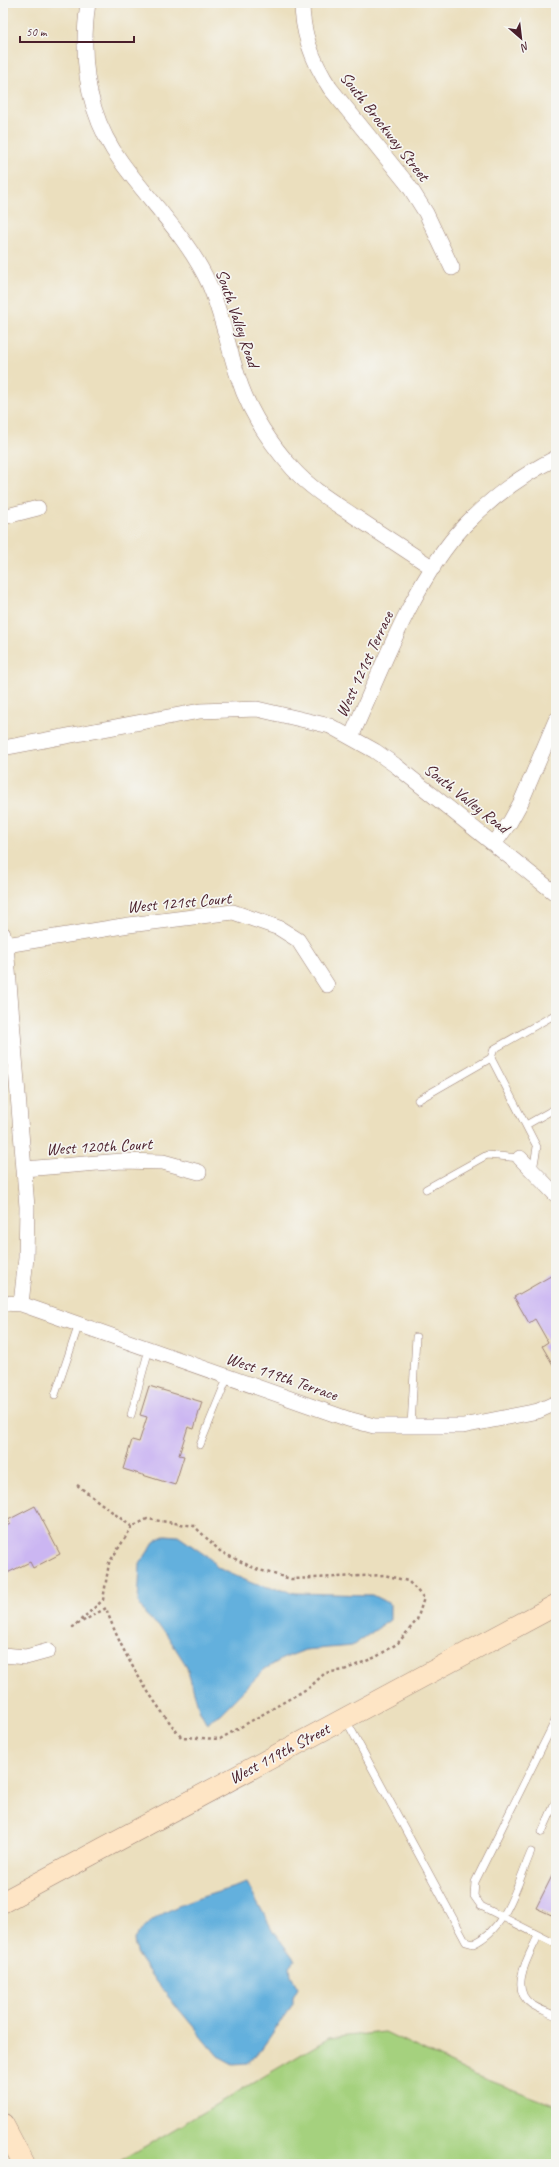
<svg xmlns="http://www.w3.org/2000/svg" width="559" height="2167" font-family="Caveat,sans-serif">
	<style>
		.green { fill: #a5d17e; stroke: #787854 }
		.water { fill: #63b0dd; stroke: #566884 }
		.building { fill: #cbb6f2 }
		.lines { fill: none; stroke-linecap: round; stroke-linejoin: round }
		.lane-casing { stroke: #9a7f74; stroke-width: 8 }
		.street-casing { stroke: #9a7f74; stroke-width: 16 }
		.secondary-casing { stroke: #9a7f74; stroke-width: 22 }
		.path { stroke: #9a7f74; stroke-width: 2.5; stroke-dasharray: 3 3; stroke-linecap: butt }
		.lane { stroke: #fff; stroke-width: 7 }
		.street { stroke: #fff; stroke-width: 15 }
		.secondary { stroke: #fee5c5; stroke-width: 21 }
		.labels { text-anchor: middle; stroke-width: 3.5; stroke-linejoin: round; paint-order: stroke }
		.street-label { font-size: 17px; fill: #4a1f2b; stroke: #f6f6f2 }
	</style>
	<rect width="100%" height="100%" fill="#f6f6f2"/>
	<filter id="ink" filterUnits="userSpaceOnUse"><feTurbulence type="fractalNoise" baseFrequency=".025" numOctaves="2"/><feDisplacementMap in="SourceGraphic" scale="8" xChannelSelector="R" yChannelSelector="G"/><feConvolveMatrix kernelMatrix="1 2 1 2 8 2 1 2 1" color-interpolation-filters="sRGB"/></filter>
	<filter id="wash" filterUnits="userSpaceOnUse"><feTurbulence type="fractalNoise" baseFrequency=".012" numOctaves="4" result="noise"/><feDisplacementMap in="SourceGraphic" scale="16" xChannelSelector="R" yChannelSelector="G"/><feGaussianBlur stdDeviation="0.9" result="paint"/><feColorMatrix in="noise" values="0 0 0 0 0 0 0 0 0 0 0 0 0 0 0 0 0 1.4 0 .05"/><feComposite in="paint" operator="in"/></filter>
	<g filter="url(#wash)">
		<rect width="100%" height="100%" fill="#ebdfbe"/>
		<path class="green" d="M385,2032L475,2075L556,2106V2164H115L329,2038Z"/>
		<path class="water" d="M165,1535L178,1536L208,1557L218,1568L254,1584L296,1593L372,1595L390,1604V1620L352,1646L305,1650L282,1659L265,1669L220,1714L208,1721L207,1724L199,1709L186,1665L165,1632L146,1615L138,1602L140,1564L154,1542Z
			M247,1883L273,1931L295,1960L290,1966L291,1976L298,1988L293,1997V2004L257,2055L247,2063L233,2064L218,2056L156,1982L136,1953L134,1939C158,1905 209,1896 247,1883Z"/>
		<g id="blocks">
			<path class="building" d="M556,1273V1370L542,1346L548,1342L535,1319L529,1323L514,1297Z
				M149,1386L202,1402L194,1429L188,1427L179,1455L184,1456L175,1485L123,1469L132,1440L139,1442L147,1417L140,1415Z
				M35,1506L60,1554L33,1568L30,1562L3,1575V1528L10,1524L8,1520Z
				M556,1868V1917L536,1908Z"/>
		</g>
	</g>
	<g filter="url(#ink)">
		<use href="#blocks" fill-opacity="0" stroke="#9a7f74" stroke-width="1"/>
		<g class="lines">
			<g class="lane-casing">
				<path id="lane" d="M491,1058L537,1147L533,1170
					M418,1100L491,1058L494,1049L556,1014
					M526,1125L556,1108
					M426,1189L487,1155L520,1158
					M55,1395L79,1324
					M131,1415L149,1349
					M411,1426L416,1337
					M200,1445L228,1376
					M556,1719L475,1882L474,1896L481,1906L556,1944
					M346,1720L466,1942L473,1944C507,1929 517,1884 531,1852
					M542,1832L556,1801
					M538,1936C530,1954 508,1988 531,2004C538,2009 548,2012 556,2016"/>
			</g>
			<g class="street-casing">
				<path id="street" d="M88,3C80,59 87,116 122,163C151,203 188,238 209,284C222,314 228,347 238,377C249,412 269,442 293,469C310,488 333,502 354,516C380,533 407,551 433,568
					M302,3C302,35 313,62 330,88L409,186L426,213L452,268
					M3,517L38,508
					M351,737C382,669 413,581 464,526C490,499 522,475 556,458
					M3,748L200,711L257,709L330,726L375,751L395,765L556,894
					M494,844L510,822L521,802L556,720
					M3,934L6,945L27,1207L26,1258L21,1304
					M6,945L129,925L233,912L279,928L298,940L327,985
					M520,1158L556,1195
					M24,1169L122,1161L163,1162L199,1172
					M3,1303L21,1304L348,1419L374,1426H463L538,1411L556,1403
					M3,1655L26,1657L48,1651"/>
			</g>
			<g class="secondary-casing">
				<path id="secondary" d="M3,1902L556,1605
					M3,2124L24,2164"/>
			</g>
			<path class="path" d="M77,1485L132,1527L147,1519L194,1526L221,1552L256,1569L291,1579L384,1575L408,1581L424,1598L417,1620L398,1643L376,1657L344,1670L325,1673L310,1687L220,1739L181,1737C150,1698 122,1655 106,1608L73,1627L103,1600L109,1563L132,1527"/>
			<use href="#lane" class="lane"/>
			<use href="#street" class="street"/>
			<use href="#secondary" class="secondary"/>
		</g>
	</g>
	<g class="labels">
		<g class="street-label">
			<text transform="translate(385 126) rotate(52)" y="6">South Brockway Street</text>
			<text transform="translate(238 318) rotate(71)" y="6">South Valley Road</text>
			<text transform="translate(364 664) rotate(-65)" y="6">West 121st Terrace</text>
			<text transform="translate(467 798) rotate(38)" y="6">South Valley Road</text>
			<text transform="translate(179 902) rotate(-5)" y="6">West 121st Court</text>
			<text transform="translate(99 1146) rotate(-3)" y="6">West 120th Court</text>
			<text transform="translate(282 1376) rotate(19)" y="6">West 119th Terrace</text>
			<text transform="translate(279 1753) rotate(-28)" y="6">West 119th Street</text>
		</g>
	</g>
	<rect width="559" height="2167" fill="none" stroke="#f6f6f2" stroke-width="16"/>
	<g transform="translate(521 38) rotate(152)" stroke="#f6f6f2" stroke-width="3" paint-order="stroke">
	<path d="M0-3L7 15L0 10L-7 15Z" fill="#4a1f2b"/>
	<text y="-6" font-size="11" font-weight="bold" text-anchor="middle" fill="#4a1f2b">N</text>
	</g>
	<path d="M20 36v6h114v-6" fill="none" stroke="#4a1f2b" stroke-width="2"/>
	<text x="26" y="36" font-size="12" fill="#4a1f2b" stroke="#f6f6f2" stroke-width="3" paint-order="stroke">50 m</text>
</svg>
